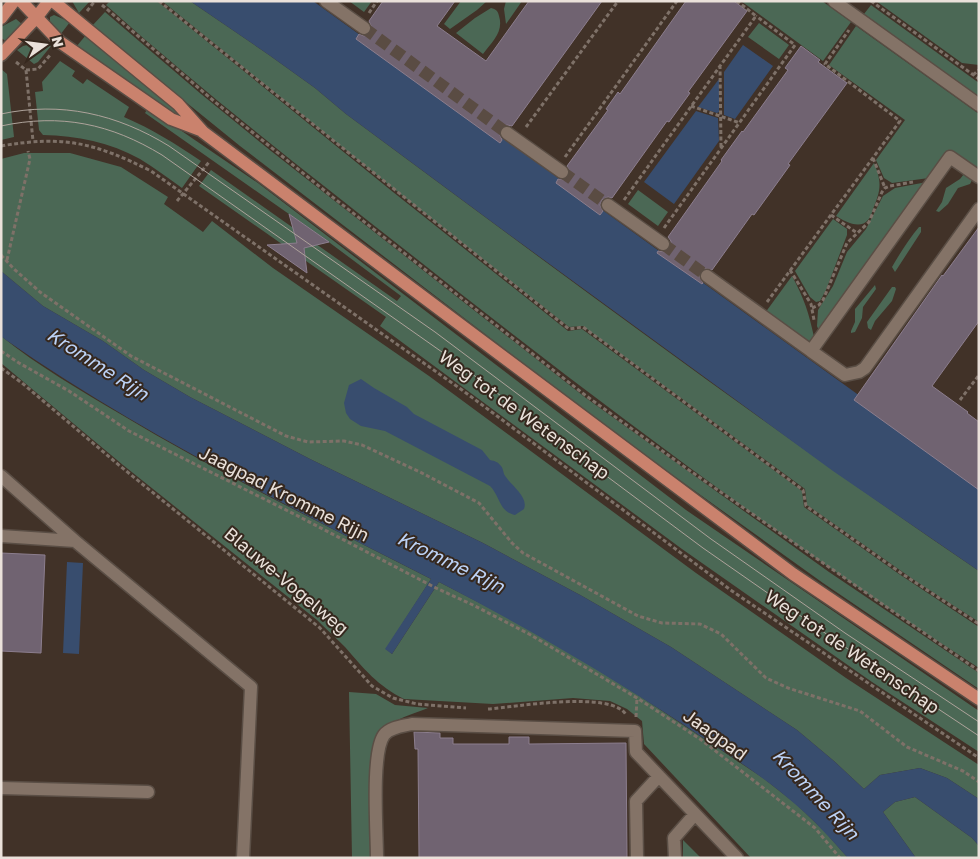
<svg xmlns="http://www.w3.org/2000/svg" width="980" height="859" font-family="'Golos Text',sans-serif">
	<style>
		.green { fill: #4b6855 }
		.water { fill: #384d6e }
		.building { fill: #706371; stroke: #8c7e8e }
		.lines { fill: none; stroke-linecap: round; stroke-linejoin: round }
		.minor-tunnel { stroke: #5a4c43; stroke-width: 12; stroke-dasharray: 12 6; stroke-linecap: butt }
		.minor-casing { stroke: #5a4e45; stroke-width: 15 }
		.major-casing { stroke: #5a4e45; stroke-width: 15 }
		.path { stroke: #7e7168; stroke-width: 3; stroke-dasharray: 4 2.5; stroke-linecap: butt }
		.minor { stroke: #847367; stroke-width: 12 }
		.major { stroke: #ca826d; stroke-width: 12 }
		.tram { stroke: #aea39b; stroke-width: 1 }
		.labels { text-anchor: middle; stroke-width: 4; stroke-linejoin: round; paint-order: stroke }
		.street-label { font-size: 18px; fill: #eae1da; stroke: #36281e }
		.water-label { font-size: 19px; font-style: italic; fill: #bcd2f6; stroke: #36281e }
	</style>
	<rect width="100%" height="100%" fill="#413228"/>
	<path class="green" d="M72,1H90L79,13Z
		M110,1H157L393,192L568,331L582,329L802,491L804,507L899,574L979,627V668C783,541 596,401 413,256C309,174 205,94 106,5Z
		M162,1H190L269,55L315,88L346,114C555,269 764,425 979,571V622L917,582L807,505L805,489L583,326L569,327L389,185Z
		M349,1H372L364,12Z
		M461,1H487L477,10L450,29L444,24Z
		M506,1H522L506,24L504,9Z
		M741,1H822L851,22L823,61Z
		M876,1H979V65L962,63Z
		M871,5L979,83V97L864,14Z
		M491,8C496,9 498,11 499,16C504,32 492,42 483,54L456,33L475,18Z
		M105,12L201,94L271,151L586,398L829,572L979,673V689L823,583L610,430L240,146L92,26Z
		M54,15L70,22L60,35L50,22V17Z
		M16,19L23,25L9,43L1,38V27Z
		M759,23L789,45L779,59L748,37Z
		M856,26L979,114V173L948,152L929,178L892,183L884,178L876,160L905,120L829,65Z
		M86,35L180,113V116L178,117L76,47Z
		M36,43L47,44L51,46L38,62L34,64L17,50L23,46Z
		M60,61L75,71L72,76L83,84L87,79L129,107L124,117C152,129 176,144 201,161L182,188C168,178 155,168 140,159C110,142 77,136 43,135L39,130L35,92L43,91L42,82Z
		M1,69L7,74L14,137L1,140Z
		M148,108L258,183L686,510L979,711V752L872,682L682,549L380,326L386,317L199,186L211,170L397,301L401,296L326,240L145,113Z
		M24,153H70L121,167L168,197L164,204L203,232L212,221L273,268L429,376L696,573L846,678L979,765V799L947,778L920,768L880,775L864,789L834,761L797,730L671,647L582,596L483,543L310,459L190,397L144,370L103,341L43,306L1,271V159Z
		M874,163C882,182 881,190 873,209C872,212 871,217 868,220C860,230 844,221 836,216Z
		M964,174L972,180L970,184L958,188L948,204L939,212L936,211L942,202L946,188L960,179Z
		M927,182L819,331L817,326L818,310L833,286L847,252L866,229L883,196L895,188Z
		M638,190L668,212L658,226L628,204Z
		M833,219L847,229V235L826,290L820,301L816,302L810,297L795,271Z
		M919,227H921V232L895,272L892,267C900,253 909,239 919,227Z
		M792,276C804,298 809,313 814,337L809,344L765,313Z
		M875,285L876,289L863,307L862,318L855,332L851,333V331L855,322V309Z
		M892,287H895L896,289L892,301L875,321L871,330L868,328L867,322Z
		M1,336C38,366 81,391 122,415C222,475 327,526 431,579L386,649L392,654L439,582L515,621L569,652L638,695L763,778L796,804L825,832L848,858H751L644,744L642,721L627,709L610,701L573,698L493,704L404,699C378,686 364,669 345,647C336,638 326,629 317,620L123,465L1,363Z
		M349,692L376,694L395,705L428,708C401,719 378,722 371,754L372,858H352Z
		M915,797L972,838L979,846V858H916L883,812L895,802Z
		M683,840L701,858H683Z"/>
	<path class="water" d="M190,1H313L979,482V571L833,471L492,222L346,114L315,88L269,55Z
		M743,45L773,66L735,119L724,115V72Z
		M719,79V112L717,113L698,107Z
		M696,111L718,118L719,141L674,204L644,182Z
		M1,271L43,306L103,341L144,370L190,397L310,459L483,543L582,596L671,647L797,730L834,761L864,789L880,775L920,768L947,778L979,799V846L972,838L915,797L895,802L883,812L916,858H848C831,839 814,820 795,804C761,774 722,751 684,725C605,673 524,626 439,582L392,654L385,649L431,579C286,505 140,433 6,340L1,336Z
		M361,379L374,388L407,407L414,414L482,450L490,460C495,461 498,462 501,466C503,468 503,471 504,474C509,484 529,496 524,509L515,515C499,512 500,496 490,486L385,431L361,426L350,419L346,413L344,403L349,385Z
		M67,562L83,563L79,654L63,653Z"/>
	<path class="building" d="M383,1H455L437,26L486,61L529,1H602L512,126L507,125L501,128L499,133L502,140L500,143L356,39L359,34L364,36L370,33L372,28L369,21Z
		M686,1H734L747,11L688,92L690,93L669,122L667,121L612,198L608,197L602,200L600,205L603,211L600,215L556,183L558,179L565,180L568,177L570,172L567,166L608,110L606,109L618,92L620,94Z
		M801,46L820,60L818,62L847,83L788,164L790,165L780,179L754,215L752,214L712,270L704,268L700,272L699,276L703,283L702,284L657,253L658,251L666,252L670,248L671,241L668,237L722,161L721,160L742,131L743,132L788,70L785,68Z
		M289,214L329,242L304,248L307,273L267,245L297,243Z
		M979,227V321L932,386L968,412L967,413L979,422V490L854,400L942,275L943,276Z
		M1,553L45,555L41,653L1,651Z
		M414,732L440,733V738H453V744H509V737H529V744L626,743L627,858H419L418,749H415Z"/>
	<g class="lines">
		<path class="minor-tunnel" d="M364,28L507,133
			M562,172L608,205
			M663,244L707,276"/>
		<g class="minor-casing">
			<path id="minor" d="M326,1L364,28
				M834,1L979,105
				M507,133L562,172
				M979,177L950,157L811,351L845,375L859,372L865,368L979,209
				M608,205L663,244
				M707,276L811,351
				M1,476L75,541L251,687L243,858
				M1,536L75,541
				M1,788L148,792
				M377,858C377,832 371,753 384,735C390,727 404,726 412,724L635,731L636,752L737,858
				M637,858L636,801L659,776
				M675,858L674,838L695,814"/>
		</g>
		<g class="major-casing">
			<path id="major" d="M21,1L60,42L171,119L200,130
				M53,1L178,104L203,132L793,574L979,699
				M1,18L14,1
				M1,55L36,18L49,1"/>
		</g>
		<path class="path" d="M159,1L569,329L583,327L803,490L806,506L901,573L979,624
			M871,1L979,79
			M102,5L215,102L330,195L585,395L686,468L979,671
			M87,11L95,1
			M369,13L377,1
			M16,62L26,70L33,141
			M720,65L721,147
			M26,70L38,69L51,54
			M973,75L979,70
			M691,106L740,123
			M526,127L618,1
			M1,146C64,135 95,143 151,171L462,390L732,591L979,758
			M565,157L677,1
			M873,158L885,188
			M624,200L756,16L737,1
			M177,201L210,161
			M831,215L857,233
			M664,228L795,45L756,16
			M1,255L14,269L40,292L131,356L286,436L308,442L344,441L362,445L420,472L479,503L512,543L523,553L638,616L662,623L700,624L721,634L766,678L788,688L860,711L907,747L963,771L979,782
			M7,260L30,159L28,151
			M790,270L811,304L814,320
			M767,302L900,121L825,64L849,30
			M812,308L819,305L823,300L847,243L869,222L882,192L885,188L890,186L913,182
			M1,351L19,363L69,391L129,431L294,514L436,588L473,605L529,634L637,698L700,739L815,828L840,858
			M1,368L22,383L120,466L320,628L372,686L393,698L417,704L466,708
			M960,400L979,375
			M488,709C514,707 613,690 626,715
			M636,717L637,698"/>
		<use href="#minor" class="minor"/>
		<use href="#major" class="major"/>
		<path class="tram" d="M1,114C61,101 117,114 169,146L435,332L711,539L845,633L979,722
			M1,126C61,113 111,124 162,155L459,364L593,466L703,548L848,649L979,736"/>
	</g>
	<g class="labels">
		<g class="street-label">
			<text transform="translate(524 415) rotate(36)" y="6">Weg tot de Wetenschap</text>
			<text transform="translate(284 494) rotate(27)" y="6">Jaagpad Kromme Rijn</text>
			<text transform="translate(286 581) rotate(40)" y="6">Blauwe-Vogelweg</text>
			<text transform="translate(852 652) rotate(34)" y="6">Weg tot de Wetenschap</text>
			<text transform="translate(715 735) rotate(36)" y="6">Jaagpad</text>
		</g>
		<g class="water-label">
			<text transform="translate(98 364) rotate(33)" y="7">Kromme Rijn</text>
			<text transform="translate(451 562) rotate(26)" y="7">Kromme Rijn</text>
			<text transform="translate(816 794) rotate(47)" y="7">Kromme Rijn</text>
		</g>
	</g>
	<rect width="980" height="859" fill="none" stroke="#eae1da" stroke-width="5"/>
	<g transform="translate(45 45) rotate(76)" stroke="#36281e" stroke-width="4" paint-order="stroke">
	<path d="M0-4L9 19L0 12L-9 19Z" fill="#eae1da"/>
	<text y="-8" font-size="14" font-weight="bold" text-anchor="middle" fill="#eae1da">N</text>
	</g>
</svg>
